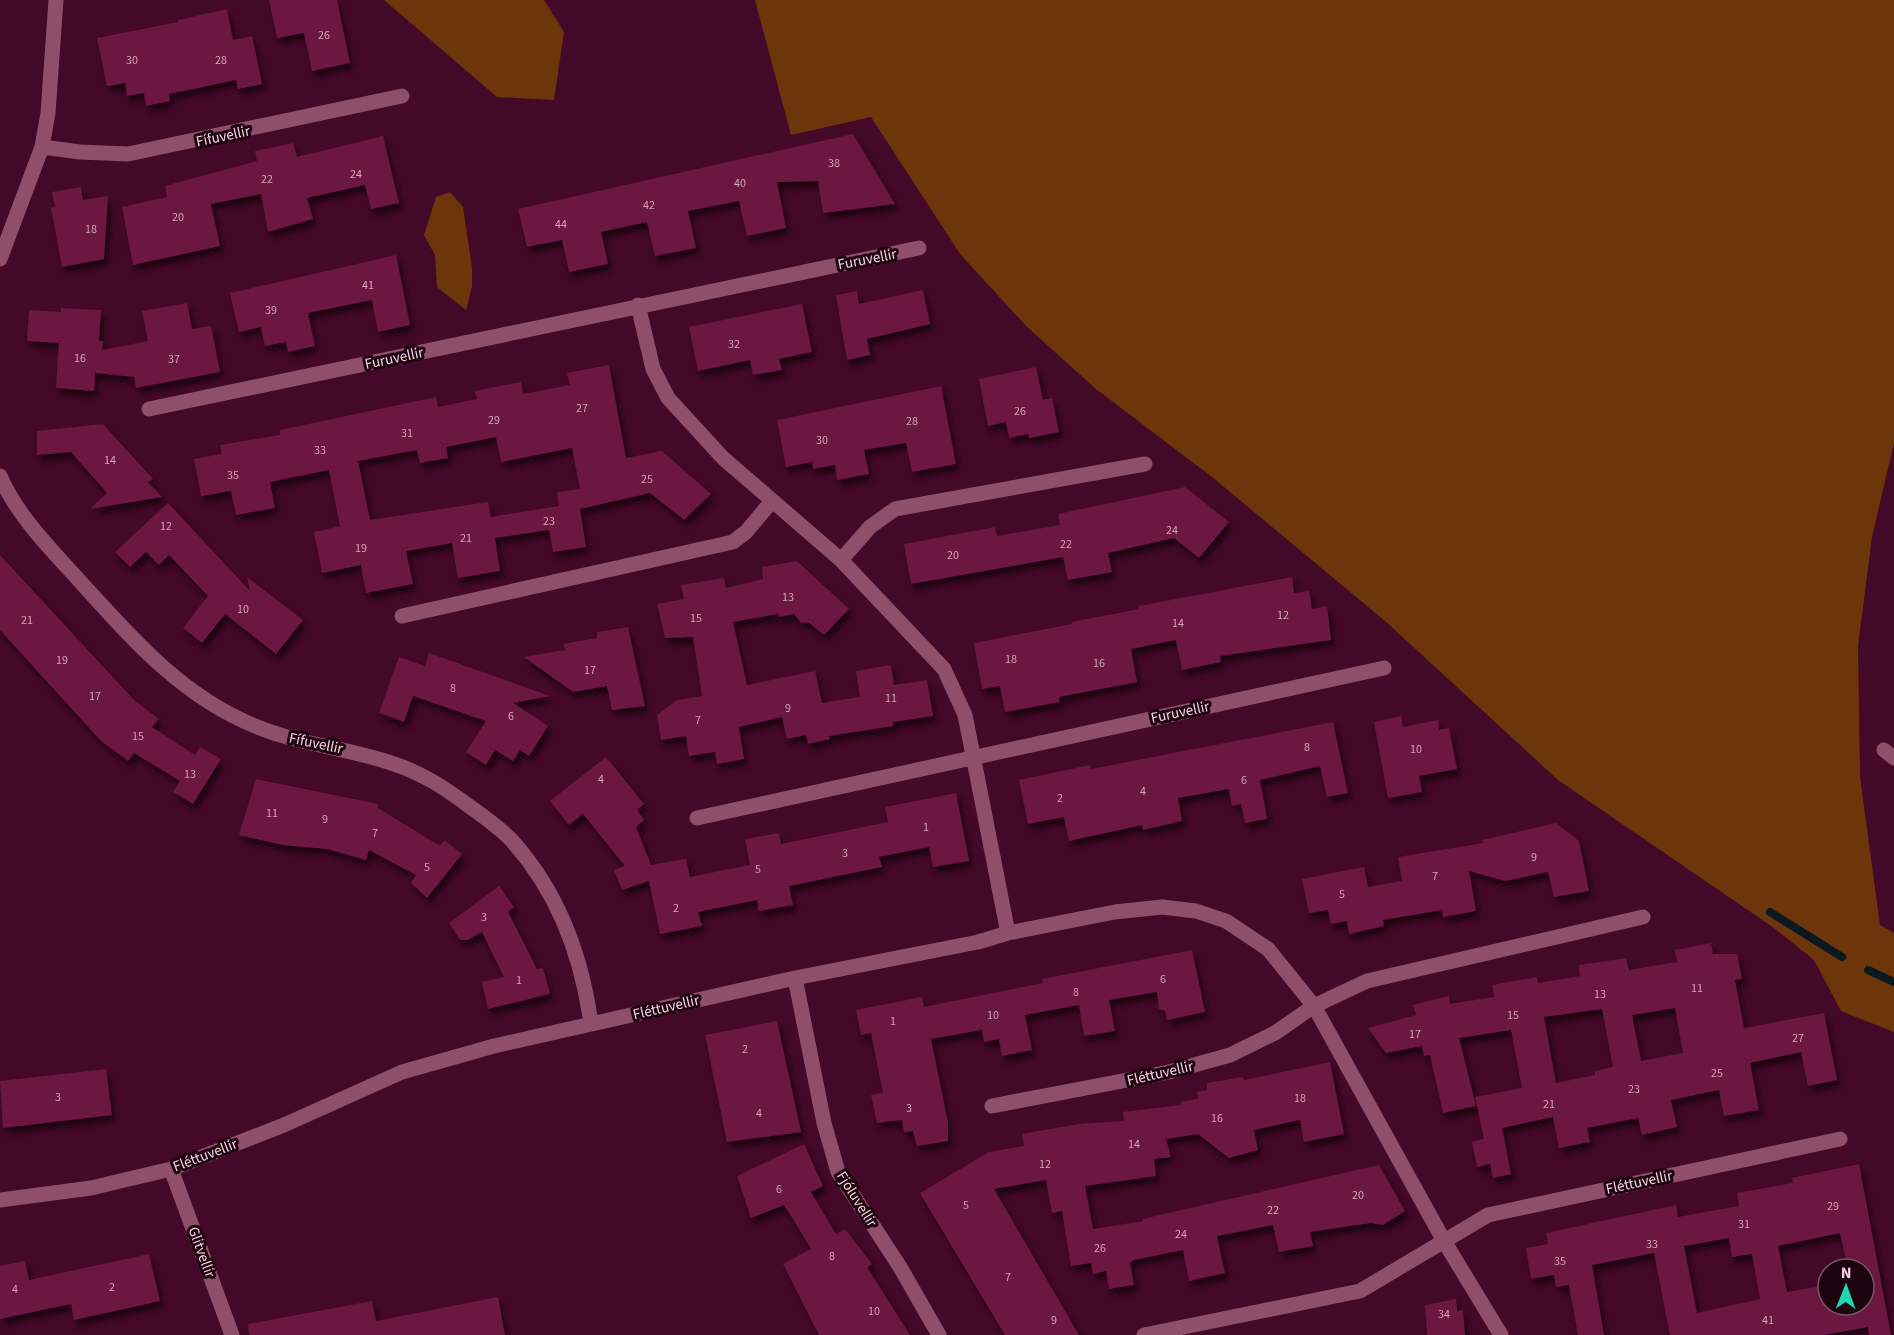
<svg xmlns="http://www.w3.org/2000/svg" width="1894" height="1335" font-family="'Source Sans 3',sans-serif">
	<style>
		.green { fill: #6c360a }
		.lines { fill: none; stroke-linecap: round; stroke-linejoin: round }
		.stream { stroke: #0a1920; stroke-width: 8 }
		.building { fill: #6c1543; fill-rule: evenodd; filter: url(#shadow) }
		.minor { stroke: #8f4e6a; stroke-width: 15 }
		.labels { text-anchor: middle; stroke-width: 6; stroke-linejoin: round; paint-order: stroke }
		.number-label { font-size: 12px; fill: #d6a3ba }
		.street-label { font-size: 15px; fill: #f9d2e1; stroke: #1c050f }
	</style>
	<defs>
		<filter id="shadow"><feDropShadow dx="3.5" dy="6" stdDeviation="3" flood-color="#0009"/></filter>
	</defs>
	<rect width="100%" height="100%" fill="#440828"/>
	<path class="green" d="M384,0H544L564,32L554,100L497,97Z
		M755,0H1894V443L1872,537L1858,646L1860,777L1880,925L1894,933V1032L1841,1011L1814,960L1774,928L1558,780L1385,621L1212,477L1096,389L1026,326L960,254L871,117L791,135Z
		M450,192L463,207L472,268V286L466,310L437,287L435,255L424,235L436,197Z"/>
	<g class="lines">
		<path class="stream" d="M1770,912L1842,957
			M1868,970L1894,982"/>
	</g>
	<path class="building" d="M269,0H337L350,63L312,71L304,33L277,38Z
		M227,9L233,40L252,36L262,84L238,89L236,80L169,94L170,101L146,106L144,93L127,96L125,83L107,86L97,38L178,22V20Z
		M853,134L895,204L823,213L818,181L777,182L786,228L747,236L739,201L688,211L696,248L655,256L647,222L601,232L608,264L569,272L562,240L527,247L518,209Z
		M383,136L399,203L371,209L365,185L307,198L313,219L268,232L261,194L211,204L220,246L133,265L122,207L167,197L165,186L257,161L255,151L293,143L297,157Z
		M81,187L83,200L108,196L104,259L62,267L51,208L55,207L52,192Z
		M396,255L410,325L378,332L372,300L308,313L315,346L288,352L286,342L265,346L261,327L239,332L230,293Z
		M923,290L930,324L867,339L870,355L847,360L836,295L857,291L859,304Z
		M187,303L192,329L211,326L220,372L136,388L134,377L95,373L94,391L56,388L59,343L27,341L29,310L61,312V308L101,310L99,341H103L102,350L148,341L142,311Z
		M802,304L812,352L779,359L782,370L753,375L750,360L698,371L689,327Z
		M609,365L626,458L662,451L711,494L684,520L650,493L580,509L586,547L553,552L549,530L495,538L500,571L458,578L452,543L406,551L413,584L366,593L361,565L322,573L314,532L340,526L329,470L270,482L275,508L236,515L231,491L201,496L194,459L222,454L220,445L280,435V430L436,397L438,407L477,399L475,391L521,382L523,394L570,385L567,373ZM496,437L501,462L572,448L580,489L557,492L559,506L491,517L488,502L370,520L358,461L417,450L420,463L448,458L446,447Z
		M1036,367L1043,400L1052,398L1059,432L1029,438L1028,434L1009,438L1006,422L988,426L979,379Z
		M941,386L956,464L912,472L906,443L864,450L869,474L837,480L835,465L813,469L812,462L786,467L777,420Z
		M103,424L153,479L148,482L162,497L90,509L107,493L71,452L37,455V431Z
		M1185,487L1229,522L1199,558L1174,538L1108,553L1112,572L1068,580L1063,557L911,584L904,544L995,527L997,536L1060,525L1058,514Z
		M168,503L250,591L247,577L303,620L276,654L225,614L202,643L183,628L208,596L169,555L159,565L146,552L130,567L115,552Z
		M0,555L135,701L159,719L152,727L195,755L200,747L221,759L193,804L173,792L180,781L134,753L128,761L101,741L0,630Z
		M797,561L849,609L824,635L808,622L801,623L794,614L779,617L778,614L733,622L747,685L815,671L822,703L860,697L856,671L891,665L894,685L927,680L933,716L893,722V726L829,736L830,739L808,744L806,735L787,739L782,717L739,727L744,759L717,764L715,752L689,756L686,736L661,740L657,715L677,700L702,696L693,637L665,638L657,604L684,599L681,585L724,578L726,588L763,579L762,567Z
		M1292,577L1294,593L1309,591L1312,609L1327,606L1331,640L1220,656L1221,662L1182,670L1176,640L1131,649L1137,682L1059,697L1060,702L1005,712L1000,686L982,689L974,643L1072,624V622L1139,609V606Z
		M628,627L645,706L612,710L607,686L573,692L524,657L565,650L563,644L597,638V632Z
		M429,653L550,696L513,703L548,726L529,756L520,750L513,761L495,750L486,765L466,752L486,721L413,696L404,722L379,713L399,657L425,666Z
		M1401,716L1403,727L1438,720L1439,730L1449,728L1457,769L1419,776L1422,792L1388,798L1374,722Z
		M1333,722L1348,793L1327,797L1320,766L1260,780L1267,819L1245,823L1241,804L1232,806L1229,789L1178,798L1182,821L1143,830L1142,825L1069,841L1064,817L1028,824L1019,780L1090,765L1091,769Z
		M606,757L644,804L637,810L644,820L636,827L651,865L686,859L690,877L750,865L745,839L779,833L781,844L888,822L885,807L956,793L969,861L933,867L929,847L879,857L882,867L789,886L793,905L759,911L757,900L698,912L702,926L660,934L649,881L622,890L614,870L625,866L583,814L569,825L550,801Z
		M256,779L378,804V808L440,846L444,840L462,854L427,898L411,883L416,875L369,850L366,860L327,849L283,845L239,835Z
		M1556,823L1579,841L1589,891L1554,897L1548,872L1505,881L1469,871L1476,911L1443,917L1442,910L1383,920L1384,926L1349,934L1347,921L1331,924L1328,910L1309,913L1302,879L1364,867L1368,887L1402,881L1398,857L1483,843L1482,840Z
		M499,886L514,907L508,912L537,969L543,968L550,994L488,1009L482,982L504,977L482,932L468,940H460L449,923Z
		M1711,943L1713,954H1737L1742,979L1735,980L1744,1028L1824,1013L1837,1080L1808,1086L1801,1052L1750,1063L1759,1110L1724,1116L1719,1090L1671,1100L1677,1127L1642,1135L1638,1118L1587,1128L1590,1142L1559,1148L1553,1117L1502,1128L1511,1174L1493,1178L1490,1164L1477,1167L1472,1142L1484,1139L1475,1097L1522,1088L1511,1030L1459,1038L1476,1106L1443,1113L1430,1055L1424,1056L1422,1046L1386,1053L1368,1028L1416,1015L1413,1005L1449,996L1450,1004L1494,997L1492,985L1537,977L1538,983L1580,976L1579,965L1626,958L1629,970L1677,962L1675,950ZM1675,1008L1683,1053L1641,1061L1632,1015ZM1602,1009L1613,1067L1595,1071V1075L1556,1083L1544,1017Z
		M1192,950L1205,1012L1167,1020L1165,1011L1159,1009L1157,992L1109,1000L1115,1031L1084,1036L1079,1005L1025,1015L1032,1050L1002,1056L999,1039L984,1042L982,1030L931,1039L948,1123V1141L917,1146L913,1131L904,1132L902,1120L877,1123L871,1095L883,1093L871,1033L861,1035L856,1010L922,997L924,1007L1043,983L1042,979Z
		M777,1021L801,1132L727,1142L705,1035Z
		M1330,1062L1344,1134L1304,1142L1300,1120L1254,1130L1258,1150L1229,1158L1198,1134L1166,1139L1171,1157L1154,1159L1156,1176L1085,1186L1093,1229L1143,1221L1142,1219L1379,1165L1405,1211L1383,1225L1371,1223L1310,1232L1313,1246L1279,1252L1273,1225L1217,1236L1225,1273L1189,1281L1183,1250L1134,1260L1130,1263L1134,1285L1109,1289L1106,1271L1093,1274L1091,1263L1071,1266L1062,1211L1052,1213L1046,1180L994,1189L1079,1335H1005L920,1193L989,1152L1024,1146L1022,1134L1078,1124L1124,1121L1123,1112L1181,1105L1180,1102L1198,1099L1197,1092L1207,1090V1083L1243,1077L1244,1080Z
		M106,1069L112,1115L3,1128L0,1081Z
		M804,1144L823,1186L811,1192L836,1234L845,1229L872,1264L867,1267L910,1335H819L783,1264L811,1249L798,1227L784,1205L751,1218L737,1176Z
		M1859,1164L1891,1335H1869L1868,1327L1824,1335H1670L1654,1253L1592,1265L1604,1335H1578L1569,1285L1556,1287L1554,1275L1531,1279L1526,1248L1548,1244L1546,1233L1676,1205L1678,1217L1739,1206L1737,1193L1793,1183L1792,1178ZM1840,1233L1848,1269H1864V1305H1828V1285L1787,1292L1778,1246ZM1729,1238L1732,1257L1752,1254L1760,1299L1697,1313L1684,1246Z
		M149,1254L160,1301L74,1320L71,1304L0,1319V1266L25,1261L29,1280Z
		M498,1297L505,1335H249L248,1324L372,1301L376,1321Z
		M1456,1299L1457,1311L1463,1310L1465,1335H1427L1425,1305Z"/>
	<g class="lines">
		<path class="minor" d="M42,147L80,152L128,154L402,96
			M0,259L42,147L48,113L56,0
			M638,305L653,369L668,398L723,458L841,560L944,669L965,715L1008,933
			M149,409L919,248
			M0,476C17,515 48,546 76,577C130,636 179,695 255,726C300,745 349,748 394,764C422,773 445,788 469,806C484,817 502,829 514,843C559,894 582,958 591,1024
			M841,560L870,527L895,509L1145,464
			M402,616L733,542L746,532L772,501
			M1884,750L1894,758
			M697,818L1384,668
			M795,978L824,1123L838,1172L900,1267L939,1335
			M992,1106L1169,1072L1230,1055L1275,1033L1314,1006L1367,981L1643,917
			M171,1169L232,1335
			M0,1200L91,1188L171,1169L284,1125L402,1072L494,1046L795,978L978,942L1008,933L1115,912L1162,907L1196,911L1226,921L1268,949L1314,1006L1444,1241L1501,1335
			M1144,1335L1360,1291L1488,1215L1840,1139"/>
	</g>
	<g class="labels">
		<g class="number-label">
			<text x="324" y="39">26</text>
			<text x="132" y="64">30</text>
			<text x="221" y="64">28</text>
			<text x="834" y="167">38</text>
			<text x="356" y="178">24</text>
			<text x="267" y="183">22</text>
			<text x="740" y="187">40</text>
			<text x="649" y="209">42</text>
			<text x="178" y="221">20</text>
			<text x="561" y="228">44</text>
			<text x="91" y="233">18</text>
			<text x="368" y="289">41</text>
			<text x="271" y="314">39</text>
			<text x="734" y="348">32</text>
			<text x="80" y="362">16</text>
			<text x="174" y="363">37</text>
			<text x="582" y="412">27</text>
			<text x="1020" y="415">26</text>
			<text x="494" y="424">29</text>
			<text x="912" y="425">28</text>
			<text x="407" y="437">31</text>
			<text x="822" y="444">30</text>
			<text x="320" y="454">33</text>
			<text x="110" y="464">14</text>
			<text x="233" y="479">35</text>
			<text x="647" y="483">25</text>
			<text x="549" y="525">23</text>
			<text x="166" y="530">12</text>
			<text x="1172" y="534">24</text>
			<text x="466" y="542">21</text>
			<text x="1066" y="548">22</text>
			<text x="361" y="552">19</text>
			<text x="953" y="559">20</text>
			<text x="788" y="601">13</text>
			<text x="243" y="613">10</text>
			<text x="1283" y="619">12</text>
			<text x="696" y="622">15</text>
			<text x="27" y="624">21</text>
			<text x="1178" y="627">14</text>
			<text x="1011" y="663">18</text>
			<text x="62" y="664">19</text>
			<text x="1099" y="667">16</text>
			<text x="590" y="674">17</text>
			<text x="453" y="692">8</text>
			<text x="95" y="700">17</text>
			<text x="891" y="702">11</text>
			<text x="788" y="712">9</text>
			<text x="511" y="720">6</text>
			<text x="698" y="724">7</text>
			<text x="138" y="740">15</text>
			<text x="1307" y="751">8</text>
			<text x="1416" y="753">10</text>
			<text x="190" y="778">13</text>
			<text x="601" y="783">4</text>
			<text x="1244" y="784">6</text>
			<text x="1143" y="795">4</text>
			<text x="1060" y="802">2</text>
			<text x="272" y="817">11</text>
			<text x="325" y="823">9</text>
			<text x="926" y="831">1</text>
			<text x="375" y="837">7</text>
			<text x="845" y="857">3</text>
			<text x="1534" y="861">9</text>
			<text x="427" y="871">5</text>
			<text x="758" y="873">5</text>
			<text x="1435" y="880">7</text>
			<text x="1342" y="898">5</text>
			<text x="676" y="912">2</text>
			<text x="484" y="921">3</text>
			<text x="1163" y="983">6</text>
			<text x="519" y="984">1</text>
			<text x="1697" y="992">11</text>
			<text x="1076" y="996">8</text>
			<text x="1600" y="998">13</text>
			<text x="993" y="1019">10</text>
			<text x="1513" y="1019">15</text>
			<text x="893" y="1025">1</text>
			<text x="1415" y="1038">17</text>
			<text x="1798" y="1042">27</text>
			<text x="745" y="1053">2</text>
			<text x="1717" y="1077">25</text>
			<text x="1634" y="1093">23</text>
			<text x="58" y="1101">3</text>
			<text x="1300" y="1102">18</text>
			<text x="1549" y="1108">21</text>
			<text x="909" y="1112">3</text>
			<text x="759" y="1117">4</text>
			<text x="1217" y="1122">16</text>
			<text x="1134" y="1148">14</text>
			<text x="1045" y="1168">12</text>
			<text x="779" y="1193">6</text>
			<text x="1358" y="1199">20</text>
			<text x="966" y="1209">5</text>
			<text x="1833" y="1210">29</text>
			<text x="1273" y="1214">22</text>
			<text x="1744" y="1228">31</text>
			<text x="1181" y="1238">24</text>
			<text x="1652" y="1248">33</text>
			<text x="1100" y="1252">26</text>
			<text x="832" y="1260">8</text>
			<text x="1560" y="1265">35</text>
			<text x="1008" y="1281">7</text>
			<text x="112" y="1291">2</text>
			<text x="15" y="1293">4</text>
			<text x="874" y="1315">10</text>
			<text x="1444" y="1318">34</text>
			<text x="1054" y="1324">9</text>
			<text x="1768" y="1324">41</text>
		</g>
		<g class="street-label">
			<text transform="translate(223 136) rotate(-12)" y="5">Fífuvellir</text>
			<text transform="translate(867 259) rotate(-11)" y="5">Furuvellir</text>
			<text transform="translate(394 358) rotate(-12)" y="5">Furuvellir</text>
			<text transform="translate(1180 712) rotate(-12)" y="5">Furuvellir</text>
			<text transform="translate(316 743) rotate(12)" y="5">Fífuvellir</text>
			<text transform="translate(666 1007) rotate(-13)" y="5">Fléttuvellir</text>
			<text transform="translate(1160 1073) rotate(-13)" y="5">Fléttuvellir</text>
			<text transform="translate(205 1155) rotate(-21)" y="5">Fléttuvellir</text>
			<text transform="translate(1639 1182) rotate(-12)" y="5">Fléttuvellir</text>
			<text transform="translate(857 1199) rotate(58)" y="5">Fjóluvellir</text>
			<text transform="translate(202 1252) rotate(70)" y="5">Glitvellir</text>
		</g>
	</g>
	<g transform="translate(1846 1287) rotate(1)"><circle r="28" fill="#1c050f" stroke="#745763" stroke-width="1.5"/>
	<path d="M0-4.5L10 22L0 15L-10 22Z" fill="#21d5b0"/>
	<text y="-9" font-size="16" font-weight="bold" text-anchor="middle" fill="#f9d2e1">N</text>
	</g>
</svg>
